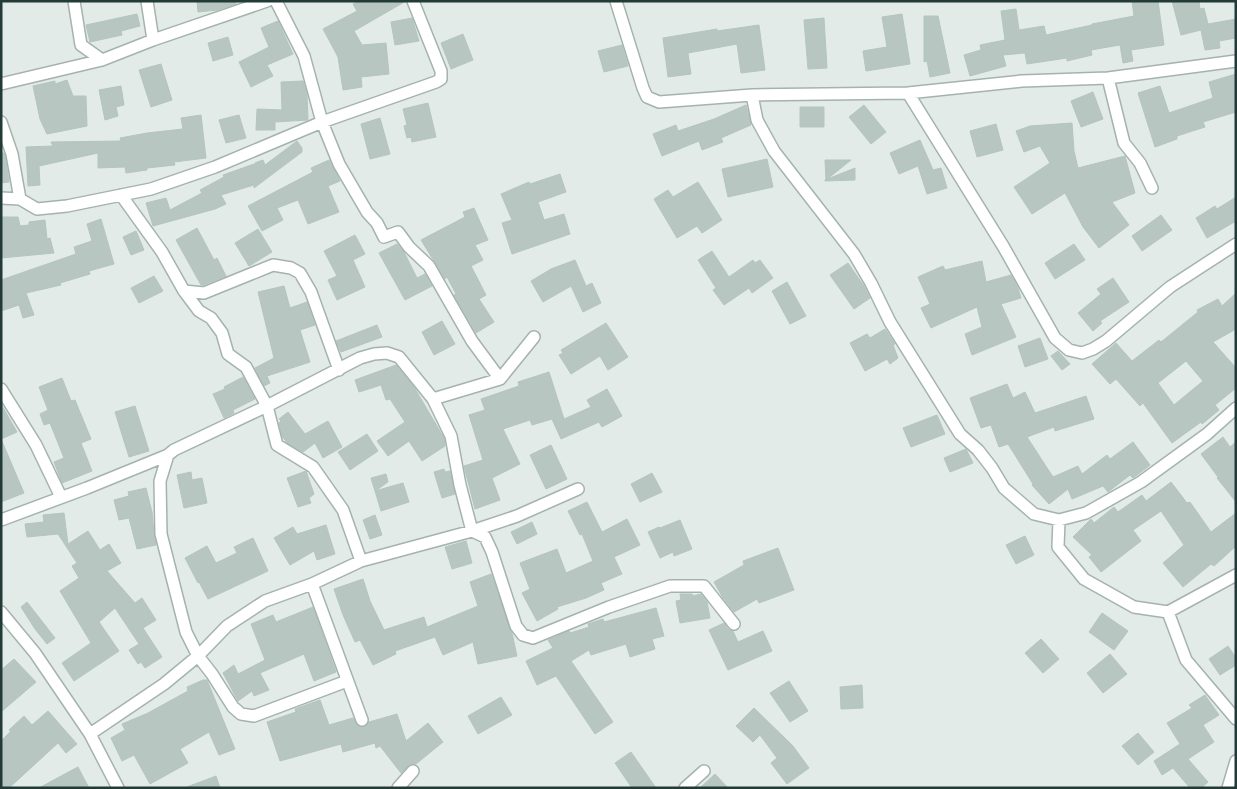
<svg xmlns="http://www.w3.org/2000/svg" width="1237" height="789" font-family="Ubuntu,sans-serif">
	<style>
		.building { fill: #b7c6c1; stroke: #b4c5bf; fill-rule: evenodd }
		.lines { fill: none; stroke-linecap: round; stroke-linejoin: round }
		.street-casing { stroke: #a5b3ae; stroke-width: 14 }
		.street { stroke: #fff; stroke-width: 11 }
	</style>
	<rect width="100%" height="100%" fill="#e2ebe7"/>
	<path class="building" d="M197,1H236V4L217,10L198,12Z
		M358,1H406L354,31L362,45L386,43L389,74L361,77L362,87L343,90L338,57L323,29L357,11L353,4Z
		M1132,1H1158L1164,45L1131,50L1133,61L1123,63L1120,45L1091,50L1092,55L1067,61V58L1027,64L1025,53L1003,55L1006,66L970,76L964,55L981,50L980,45L1005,40L1001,11L1016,9L1019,30L1044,26L1046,35L1092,25V24L1134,16Z
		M1172,1H1199L1200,9L1204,8L1208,24L1236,19V38L1219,41L1220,48L1205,50L1201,30L1181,35Z
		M137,14L140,26L121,31L122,35L90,42L86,25Z
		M902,14L910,64L866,71L863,51L887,47L882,17Z
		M924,16H938L950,73L930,77L927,61L924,62Z
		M412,18L419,41L395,45L391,22Z
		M824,18L827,68L808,69L804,20Z
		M278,21L293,54L267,65L273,76L251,87L239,62L269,47L261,28Z
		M759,25L765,70L741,73L737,44L688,53L691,74L668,77L663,38L717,29V31Z
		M463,34L473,60L451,69L441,43Z
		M228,37L233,55L213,61L208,43Z
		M622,45L628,66L604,72L598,51Z
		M161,64L172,100L151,107L139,70Z
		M1236,74V112L1203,122L1205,127L1177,136V139L1155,147L1138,93L1160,86L1169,113L1213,98L1209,82Z
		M67,80L73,96H86L87,126L47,134L40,119L33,86L55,81V84Z
		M303,81L307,95L308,120L275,122V130H256L257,109L282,110L281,82Z
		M121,86L124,105L116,107L118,116L105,120L99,90Z
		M1093,92L1103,119L1081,127L1071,101Z
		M428,103L436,137L412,142L411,137L407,138L404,126L407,125L403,109Z
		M746,105L751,125L721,138L723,142L702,150L699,141L662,156L653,134L676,125L678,131L714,119Z
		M864,105L886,132L871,144L849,117Z
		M800,107H824V127H800Z
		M201,115L206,158L174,162L175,165L147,168V170L126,173L125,167L98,168V153L39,166L40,185L28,186L26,147L53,146L51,142L121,141L120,138L147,133L183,129L181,118Z
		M239,115L246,138L226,143L219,120Z
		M380,118L390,154L370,159L361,124Z
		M1072,123L1074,151L1078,168L1125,156L1135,193L1112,202L1129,225L1099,248L1083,227L1065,193L1032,214L1014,187L1050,163L1040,146L1024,152L1016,131L1030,126Z
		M996,124L1003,150L977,157L970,131Z
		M920,140L933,170L941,168L947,188L927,194L918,166L899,174L890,153Z
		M297,141L302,148V152L254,188V185L221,195L226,204L215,209L153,226L146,203L166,198L170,210L202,193L200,190L224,177L223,175L254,164L255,168V163L263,160L265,165Z
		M1,153H4L5,156L9,182L1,183Z
		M767,159L773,187L728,197L722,169Z
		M329,160L340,181L328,186L339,212L308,224L298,200L277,208L283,220L262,231L248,206L313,172L311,168Z
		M825,160H851L826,180Z
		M855,168V180L825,181V180Z
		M560,174L566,192L538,202L544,220L564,214L570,234L512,254L502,223L512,220L501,194L529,182L530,184Z
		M698,182L722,220L702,233L697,226L677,238L654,199L668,190L673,197Z
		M1236,197V221L1207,238L1196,218L1215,206L1217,209Z
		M474,208L488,240L475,245L483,260L471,266L486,295L479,299L494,322L476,333L454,295L456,294L447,277L445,279L421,240L465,217L463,212Z
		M1161,215L1172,230L1142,251L1132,236Z
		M1,217H18L20,226L29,225V222L45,220L47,239L50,238L54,253L1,258Z
		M101,219L114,264L89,271L90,274L60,283L61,285L26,293L34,315L23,318L19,305L1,311V280L76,254L74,247L92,241L87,224Z
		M197,228L214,260L217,258L226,276L203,285H201L176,240Z
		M258,229L272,252L249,266L235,243Z
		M136,231L144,250L131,255L123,237Z
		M355,235L365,254L353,260L365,287L337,300L328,280L337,276L324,251Z
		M397,244L404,252L417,278L425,274L432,286L405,300L379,253Z
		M1074,244L1085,260L1055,279L1045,263Z
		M712,251L729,277L753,260L755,263L760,260L773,278L752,293L749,288L724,305L713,290L716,288L698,260Z
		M575,260L586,286L592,283L601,303L583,312L571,286L543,302L531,281L551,269Z
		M982,261L986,282L1011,275L1018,288L1021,298L1001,304L1016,337L972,355L965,334L982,327L977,307L931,328L921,308L930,304L918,277L943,266L945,270Z
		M848,263L864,286L870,298L854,309L830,275Z
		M154,276L163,291L139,303L131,288Z
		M1113,278L1129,302L1100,321L1102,323L1093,331L1078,313L1101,294L1097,289Z
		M787,282L806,316L790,324L772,291Z
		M284,286L290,308L307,302L315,325L300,330L310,362L267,376L270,383L264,386L255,368L274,358L258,292Z
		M1236,293V329L1213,342L1236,368V388L1215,405L1219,410L1202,424L1201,422L1172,443L1143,403L1140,406L1116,379L1110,384L1092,364L1116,343L1132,361L1159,340L1161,342L1198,312L1197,310L1218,299L1222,306ZM1186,361L1203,381L1174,405L1158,383Z
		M442,321L455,344L434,355L422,332Z
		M606,323L628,357L608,370L600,356L571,374L559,355L563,353L561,350Z
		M377,325L382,337L341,352L336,341Z
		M885,329L895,344L893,345L898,358L890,364L887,359L865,371L850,343L867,334L870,338Z
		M1040,338L1048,359L1025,367L1018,346Z
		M1058,351L1070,364L1062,370L1051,356Z
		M396,365L414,387L444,438L445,446L422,461L409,441L388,456L377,441L405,422L390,399L386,400L381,385L359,392L355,380Z
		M549,372L564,419L591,407L587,400L607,389L622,416L602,427L599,422L561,439L552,419L532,425L530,420L503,429L520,464L492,478L500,500L475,509L464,466L483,460L469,415L485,410L481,399L519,386L518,382Z
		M243,377L255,399L233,410L234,413L224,418L213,394L225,389L224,387Z
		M62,378L71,401L75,400L91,439L81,443L92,471L62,483L54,462L64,458L50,423L44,425L40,414L48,410L39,387Z
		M1007,384L1013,398L1025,392L1035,413L1086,396L1094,419L1055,431L1054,427L1027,437L1053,477L1078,466L1082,474L1107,455L1110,459L1133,442L1150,465L1133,478L1130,475L1108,492L1103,486L1072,499L1068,489L1049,504L1032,485L1033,484L1008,444L999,447L991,425L981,428L970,398Z
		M1,404L17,432L1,439Z
		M135,406L149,451L129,457L115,412Z
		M288,412L305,434L328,421L342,447L323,458L315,443L303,452L287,443L282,436L279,423L281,421L279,419Z
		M937,415L945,434L911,447L903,428Z
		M367,434L378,451L350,470L338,452Z
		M1223,437L1230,447L1236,442V502L1217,478L1218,477L1201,454Z
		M1,439L24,493L1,502Z
		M551,445L567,479L546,489L530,455Z
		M966,449L973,463L950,472L944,458Z
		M444,469L445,472L450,471L455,494L442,498L434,472Z
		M306,471L314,494L309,498L311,503L298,507L287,478Z
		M191,472L192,480L202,478L207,503L184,508L177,475Z
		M652,473L662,492L640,502L631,484Z
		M386,474L388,482L375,491L371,478Z
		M1171,482L1187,503L1190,502L1211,532L1236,513V546L1214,566L1211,564L1183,587L1163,563L1184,545L1161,511L1133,530L1141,541L1101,572L1089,557L1092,555L1073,537L1091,519L1094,523L1114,507L1118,512L1142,495L1146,501Z
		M403,483L409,502L381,511L375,491Z
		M146,488L152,512L154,534L156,545L137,549L129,518L119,520L114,500L129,496L128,492Z
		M587,502L602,532L627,519L640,545L614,557L622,574L601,583L604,590L586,598L557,607L558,609L537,621L522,593L530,589L520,563L557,549L566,573L593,561L582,534L580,535L568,511Z
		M64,513L68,544L88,531L100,550L109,544L121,563L107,571L135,603L142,598L156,620L143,628L162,657L145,668L141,662L138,664L129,650L139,644L115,608L99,622L119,651L74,681L62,663L91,643L60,591L79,578L72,566L77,563L58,534L27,537L25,524L44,522L43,515Z
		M375,515L382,535L370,539L363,520Z
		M680,520L692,549L674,556L673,552L660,558L648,532L659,527L660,528Z
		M532,522L537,534L517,544L511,532Z
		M326,525L335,554L317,560L314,551L290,565L274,538L293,527L297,534Z
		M1025,536L1034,555L1016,564L1006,545Z
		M253,538L268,571L208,599L199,582L198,583L185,558L207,546L216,563L237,553L234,547Z
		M466,541L472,563L452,569L445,547Z
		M778,548L794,590L759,603L757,599L734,612L723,598L714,582L744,565L743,561Z
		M491,574L512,633L517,656L478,664L473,642L443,655L435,637L395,651L396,654L373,665L360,640L355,642L343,615L334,589L363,579L370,601L384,630L424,617L427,627L478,606L470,582Z
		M680,594H692L693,596L701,594L707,602L710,618L680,623L676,601L681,600Z
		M27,602L55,638L47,644L35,629L21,607Z
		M313,607L336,672L314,681L304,654L260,673L269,690L254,696L252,691L238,701L223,673L234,665L238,674L265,660L251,624L273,615L276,622Z
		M656,608L664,636L652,639L655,649L630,657L626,644L591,655L589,650L571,661L613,722L595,734L556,676L537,685L526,661L553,648L548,640L569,631L570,633L589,627L588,624L603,619L604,622Z
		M1102,613L1128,631L1114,650L1089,632Z
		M724,623L728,629L733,631L738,642L763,631L772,651L728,670L709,630Z
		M1041,639L1059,659L1043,673L1025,653Z
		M1228,646L1236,658V665L1220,675L1209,659Z
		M1110,654L1127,674L1103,693L1087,673Z
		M14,659L36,682L1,712V670Z
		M203,680H207L235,749L219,755L209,732L180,749L188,763L150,784L134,755L122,761L111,738L125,730L122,724L148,713L188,691L187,687Z
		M789,681L808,711L790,722L770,693Z
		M862,685L863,708L841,709L840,687Z
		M1205,695L1219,715L1203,725L1214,742L1188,759L1208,782L1201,788H1190L1173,768L1162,775L1154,761L1180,744L1167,723L1192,708L1189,705Z
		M501,697L512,715L478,734L468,716Z
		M320,700L329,725L353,718L358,726L364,727L369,722L397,714L406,741L428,723L443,742L416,764H411L408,766L401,773L380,746L376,748L375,743L343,752L341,744L280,761L267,722L296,712L295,709Z
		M754,708L793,746L809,768L787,784L771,763L777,758L760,735L753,742L736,726Z
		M48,711L77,744L66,753L58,743L9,788H1V741L11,731L9,730L24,716L32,725Z
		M1138,733L1154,752L1138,765L1122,746Z
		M631,752L656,788H632L615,763Z
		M78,767L89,788H39L63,775Z
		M715,774L728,788H700Z
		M216,776L220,788H187V787Z"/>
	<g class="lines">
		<g class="street-casing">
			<path id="street" d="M74,1L81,45L102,60
				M147,1L153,40
				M276,1L304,56L322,122L339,164L367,212L377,223L384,237L398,232L409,247L429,266L472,341L500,379
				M616,1L643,88L647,97L659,102L752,95L908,93L1022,81L1108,78L1236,61
				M1108,78L1124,143L1140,163L1152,188
				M1,84L102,60L153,40L267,1
				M908,93L1003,246L1055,338L1069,350L1082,353L1093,349L1106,341L1170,287L1236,244
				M752,95L757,120L774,151L854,254L871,283L890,322L960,434L978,450L992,468L1004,488L1034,514L1059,520L1086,513L1141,482L1207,434L1236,408
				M1,122L12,154L20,199
				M121,195L162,252L184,291L199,311L211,318L222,333L228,354L246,367L267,406L277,445L313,467L343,510L361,561
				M1,198L20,199L37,209L67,206L151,189L215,167L322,122L436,82L441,79V71L413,1
				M184,291L204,293L273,265L291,268L300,273L311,292L339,370
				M1,389L36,445L61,497
				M433,399L500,379L534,337
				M1,520L87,488L168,455
				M1059,520L1058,547L1084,579L1134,607L1168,612L1236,575
				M312,584L362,720
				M1,612L35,653L90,734L118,788
				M1168,612L1186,660L1236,719
				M347,681L254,716L241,714L233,707L212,674L198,656L186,632L161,534L160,481L168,455L174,450L267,406L360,358L374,354L387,353L399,357L433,399L451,436L460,485L472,531L485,537L492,552L516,626L523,635L533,638L609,607L670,586H704L734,624
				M90,734L164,684L198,656L227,626L265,601L312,584L361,561L472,531L517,516L578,489
				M398,788L413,771
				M685,788L704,771
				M1228,788L1236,761"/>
		</g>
		<use href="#street" class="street"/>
	</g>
	<rect width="1237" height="789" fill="none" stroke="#233b36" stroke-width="5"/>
</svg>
